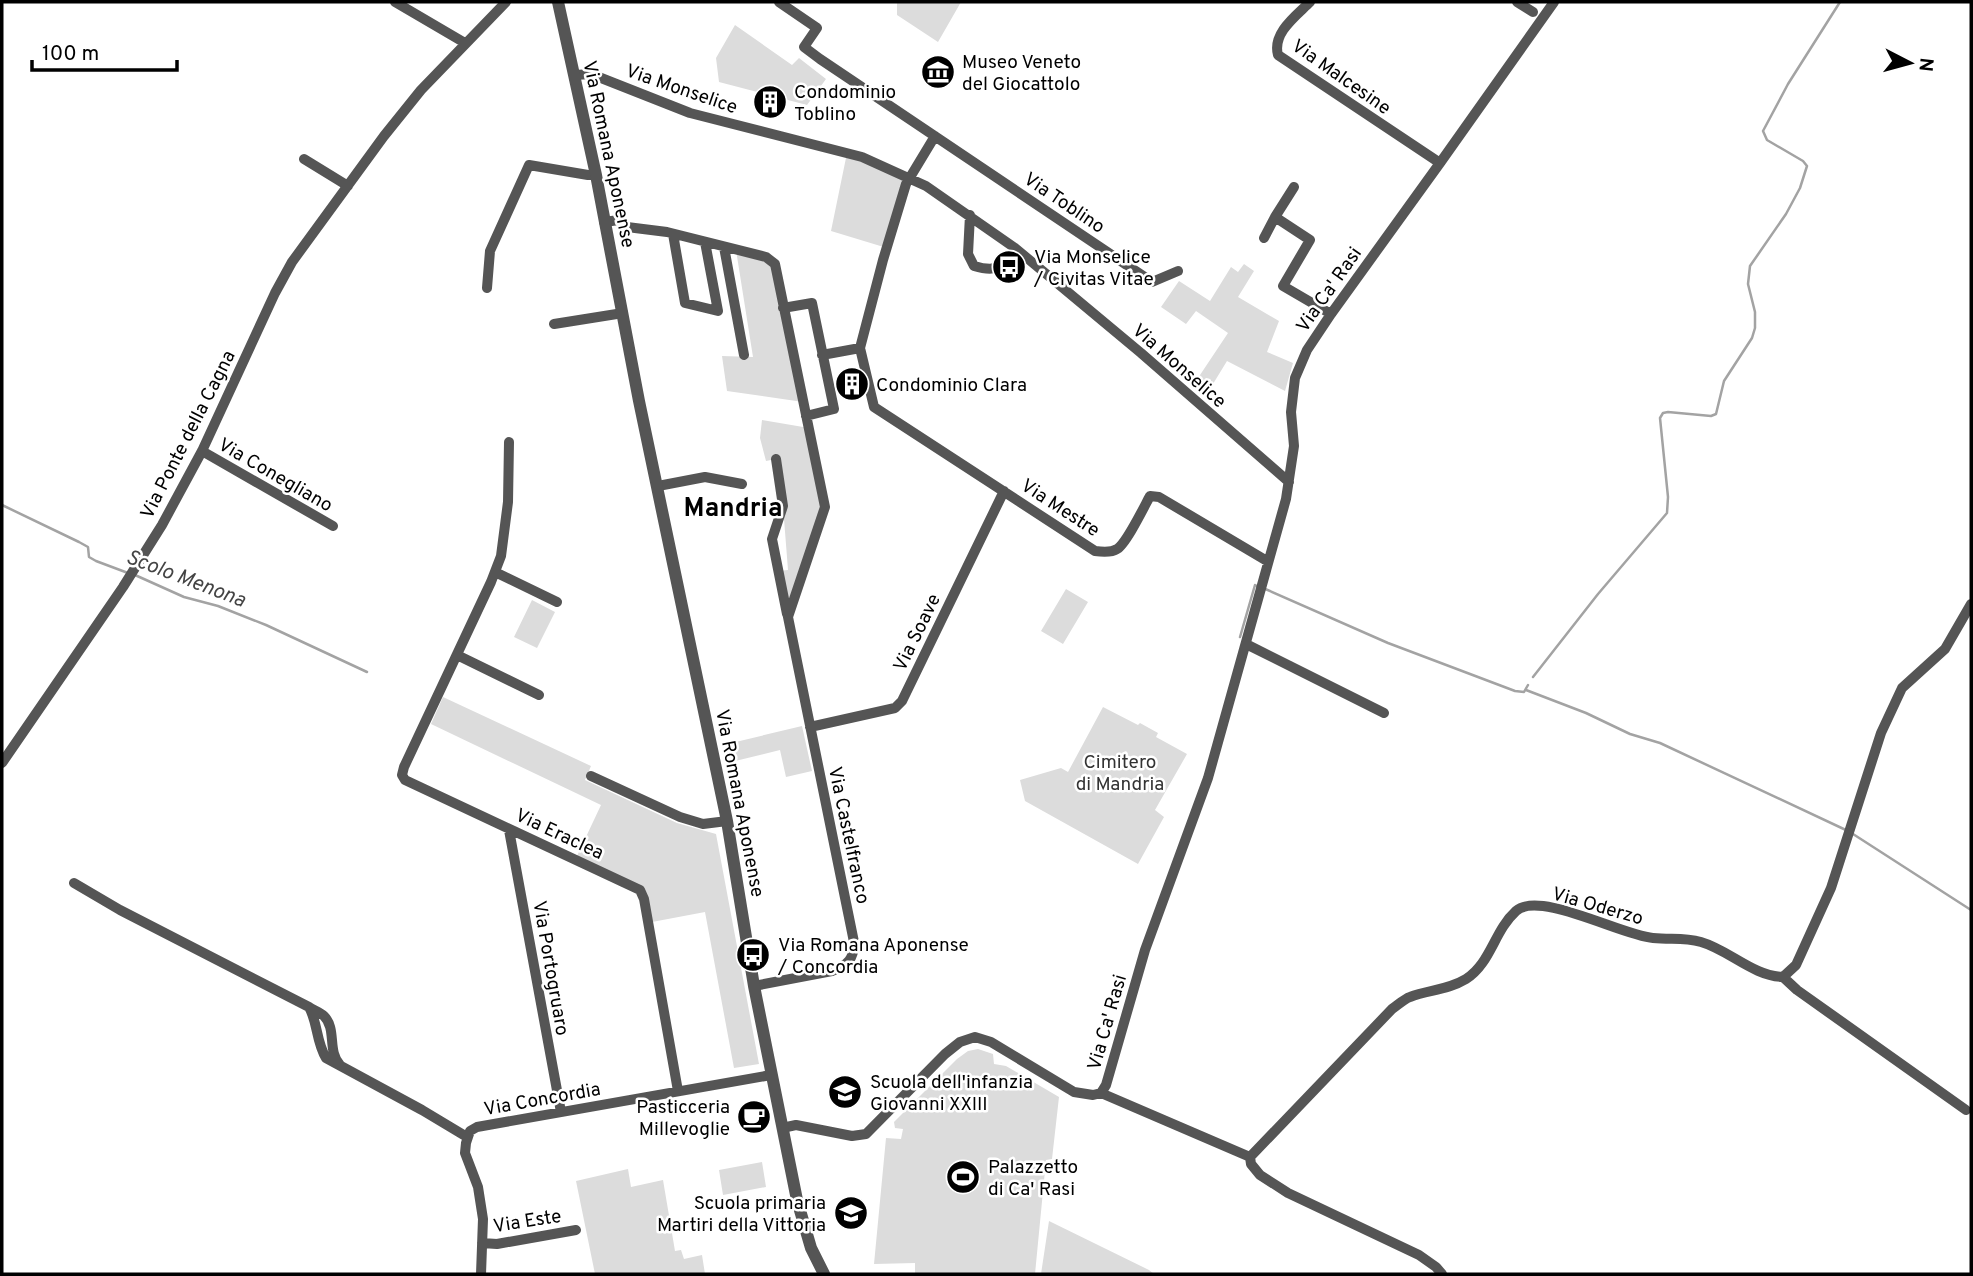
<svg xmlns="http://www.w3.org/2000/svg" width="1973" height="1276" font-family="Overpass,sans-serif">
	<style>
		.green { fill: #dcdcdc }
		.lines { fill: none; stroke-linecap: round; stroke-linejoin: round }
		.stream { stroke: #a3a3a3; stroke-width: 2.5 }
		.minor { stroke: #555; stroke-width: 10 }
		.tertiary { stroke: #555; stroke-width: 12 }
		.labels { text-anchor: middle; stroke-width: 5; stroke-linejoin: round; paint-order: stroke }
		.poi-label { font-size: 19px; fill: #000; stroke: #fff; text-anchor: start }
		.street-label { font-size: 19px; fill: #000; stroke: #fff }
		.park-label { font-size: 19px; fill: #333; stroke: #fff }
		.water-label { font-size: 21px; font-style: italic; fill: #444; stroke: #fff }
		.district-label { font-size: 26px; font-weight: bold; fill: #000; stroke: #fff }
	</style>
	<rect width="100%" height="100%" fill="#fff"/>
	<path class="green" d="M897,2H961L938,42L897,15Z
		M735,25L792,65L799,58L826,79L807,105L719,82L716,58Z
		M847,153L909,177L887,248L831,231Z
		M736,250L775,264L803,402L727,391L722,356L753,357Z
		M1244,264L1254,271L1238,297L1279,321L1267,352L1293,363L1285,391L1227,361L1205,397L1192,387L1228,333L1196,311L1186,324L1161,307L1179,281L1210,301L1231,267L1238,272Z
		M762,420L809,428L825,507L788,617L778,571L788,570L783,506L776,459L766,461L760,438Z
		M1066,589L1088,602L1063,644L1041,631Z
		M532,600L555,612L537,648L514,637Z
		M443,697L591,766L585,780L677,823L716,834L759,1064L734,1068L705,912L652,922L647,897L577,856L601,805L431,724Z
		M1103,707L1138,725L1140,723L1158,733L1156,737L1187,754L1155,810L1164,817L1138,864L1025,801L1020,780L1061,768L1068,772Z
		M802,726L812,771L786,777L780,750L727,763L723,745Z
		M978,1049L993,1054L994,1064L1006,1066L1059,1097L1052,1159L1046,1160L1035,1274H915V1263L874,1264L886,1138L901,1139L903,1129L895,1128L894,1122L957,1059L968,1051Z
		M762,1162L766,1187L723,1195L719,1170Z
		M628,1169L631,1187L663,1180L675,1251L681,1250L684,1259L702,1255L705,1274H595L576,1181Z
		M1049,1221L1149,1270L1154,1274H1041Z"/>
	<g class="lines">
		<path class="stream" d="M2,505L79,542L88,547L89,557L96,561L128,573
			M135,575L184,597L218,606L266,625L367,672
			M1263,588L1388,643L1515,691L1524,692L1528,685
			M1240,637L1255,585L1257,586
			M1533,677L1598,594L1667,513L1668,497L1660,418L1663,413L1668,412L1711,416L1716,414L1724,381L1752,338L1755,328V312L1748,284L1750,266L1786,214L1800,188L1807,166L1803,161L1767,140L1763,131L1788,84L1840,2
			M1526,690L1586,713L1630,734L1660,743L1848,831
			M1853,834L1971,910"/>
		<path class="minor" d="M395,2L465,43
			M779,2L817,28L804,47L820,59L1152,282L1178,271
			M1310,2C1296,16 1272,33 1278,55L1440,163
			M1517,2L1533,12
			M575,75L591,74L690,113L862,157L926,186L1015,248L1141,353L1289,482
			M935,136L906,184L883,260L860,348L874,407L1095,551C1102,552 1111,553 1117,549C1126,544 1144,507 1150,496L1159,497L1267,561
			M304,159L348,186
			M1294,187L1275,217L1310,240L1283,286L1331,314
			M970,215L968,254L974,266C998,273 1003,267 1015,248
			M604,222L619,220L627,227L667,232L766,257L775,264L825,507L788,617L854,942C854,959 848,965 832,971L754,986
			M673,234L685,303L718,311L705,242
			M1264,238L1275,217
			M724,247L744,355
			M487,288L490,251L529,165L588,175H596
			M783,308L812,303L834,409L806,416
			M554,324L623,313
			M822,355L860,348
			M509,442L508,502L501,556L491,582L404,767L402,775L405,780L640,890L644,899L678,1091
			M202,451L333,526
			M776,459L783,506L772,539L787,614
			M658,486L705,477L742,484
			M495,572L557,602
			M1246,644L1384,713
			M457,655L539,695
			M810,727L895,708L902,701L1004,491
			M2,763L123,587L162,525L202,451L275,293L292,262L384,136L421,90L506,2
			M591,776L680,817L703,824L727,821
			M509,830L561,1112
			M74,883L120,910L309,1007C318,1023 316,1042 326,1058L422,1110L467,1137
			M1783,977L1797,990L1966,1110
			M309,1007C313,1010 320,1012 324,1016C337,1029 327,1051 340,1065
			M1101,1093L1250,1157L1392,1009C1398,1005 1404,999 1410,997C1428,990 1448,990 1466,979C1491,963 1494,931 1516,911C1539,890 1623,936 1653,938C1671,940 1683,937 1701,942C1729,950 1753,976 1783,977L1796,965L1831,888L1881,733L1902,688L1945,649L1971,604
			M782,1128L796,1125L852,1136L866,1134L945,1054L960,1042L975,1037L991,1042L1074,1092L1093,1095L1101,1093L1106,1085L1145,950L1208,778L1286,499L1294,446L1291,412L1295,378L1307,350L1331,314L1440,163L1554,2
			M1250,1157L1251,1164L1260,1175L1288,1193L1419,1255L1436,1267L1442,1274
			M482,1243L497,1244L576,1230
			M481,1274L483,1219L478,1187L465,1153L466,1143L470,1131L477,1127L771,1075"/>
		<path class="tertiary" d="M558,2L596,175L639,401L727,821L754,986L797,1200L811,1248L824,1274"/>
	</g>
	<defs>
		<g id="museum-disc" transform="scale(1.75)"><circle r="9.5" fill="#000" stroke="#fff"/><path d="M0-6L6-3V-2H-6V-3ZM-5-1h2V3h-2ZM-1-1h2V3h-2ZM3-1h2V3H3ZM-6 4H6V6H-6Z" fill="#fff"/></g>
		<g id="building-disc" transform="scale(1.75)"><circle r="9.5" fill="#000" stroke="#fff"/><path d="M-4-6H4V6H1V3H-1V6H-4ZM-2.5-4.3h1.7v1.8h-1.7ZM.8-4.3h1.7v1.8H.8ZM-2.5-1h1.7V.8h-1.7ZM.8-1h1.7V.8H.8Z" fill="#fff"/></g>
		<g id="bus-disc" transform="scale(1.75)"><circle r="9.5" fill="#000" stroke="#fff"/><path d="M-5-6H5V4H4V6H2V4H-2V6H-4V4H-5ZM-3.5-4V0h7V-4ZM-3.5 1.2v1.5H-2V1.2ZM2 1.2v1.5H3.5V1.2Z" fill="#fff"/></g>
		<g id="school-disc" transform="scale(1.75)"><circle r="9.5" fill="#000" stroke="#fff"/><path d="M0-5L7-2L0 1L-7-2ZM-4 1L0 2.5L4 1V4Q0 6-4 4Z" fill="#fff"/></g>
		<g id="cafe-disc" transform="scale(1.75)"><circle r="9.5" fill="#000" stroke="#fff"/><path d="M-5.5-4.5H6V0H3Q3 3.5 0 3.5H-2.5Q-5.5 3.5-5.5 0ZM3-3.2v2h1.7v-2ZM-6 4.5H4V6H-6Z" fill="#fff"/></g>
		<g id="stadium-disc" transform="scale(1.75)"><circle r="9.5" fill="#000" stroke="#fff"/><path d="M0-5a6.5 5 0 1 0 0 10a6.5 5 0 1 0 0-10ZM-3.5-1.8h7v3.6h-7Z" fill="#fff"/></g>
	</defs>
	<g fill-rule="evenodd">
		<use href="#museum-disc" x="938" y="72"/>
		<use href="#building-disc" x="770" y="102"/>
		<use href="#bus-disc" x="1009" y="267"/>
		<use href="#building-disc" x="852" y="384"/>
		<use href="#bus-disc" x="753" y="955"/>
		<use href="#school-disc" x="845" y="1092"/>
		<use href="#cafe-disc" x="754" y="1117"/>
		<use href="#stadium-disc" x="963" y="1177"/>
		<use href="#school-disc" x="851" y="1213"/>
	</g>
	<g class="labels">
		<g class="poi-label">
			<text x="962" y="68">Museo Veneto<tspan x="962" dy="22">del Giocattolo</tspan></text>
			<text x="794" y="98">Condominio<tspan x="794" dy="22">Toblino</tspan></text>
			<text x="1034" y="263">Via Monselice<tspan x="1034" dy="22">/ Civitas Vitae</tspan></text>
			<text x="876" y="391">Condominio Clara</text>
			<text x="778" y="951">Via Romana Aponense<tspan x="778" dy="22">/ Concordia</tspan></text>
			<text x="870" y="1088">Scuola dell'infanzia<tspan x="870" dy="22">Giovanni XXIII</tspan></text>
			<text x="730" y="1113" text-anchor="end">Pasticceria<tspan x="730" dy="22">Millevoglie</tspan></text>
			<text x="988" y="1173">Palazzetto<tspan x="988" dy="22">di Ca' Rasi</tspan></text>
			<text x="826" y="1209" text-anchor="end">Scuola primaria<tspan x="826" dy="22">Martiri della Vittoria</tspan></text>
		</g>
		<g class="street-label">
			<text transform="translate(1342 76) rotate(35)" y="7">Via Malcesine</text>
			<text transform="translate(682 88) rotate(19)" y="7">Via Monselice</text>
			<text transform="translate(610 154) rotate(78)" y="7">Via Romana Aponense</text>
			<text transform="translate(1065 202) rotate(34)" y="7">Via Toblino</text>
			<text transform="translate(1328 289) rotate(-55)" y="7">Via Ca' Rasi</text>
			<text transform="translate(1180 365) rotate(41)" y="7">Via Monselice</text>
			<text transform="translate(187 434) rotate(-63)" y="7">Via Ponte della Cagna</text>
			<text transform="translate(276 474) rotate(30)" y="7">Via Conegliano</text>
			<text transform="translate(1061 507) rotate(33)" y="7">Via Mestre</text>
			<text transform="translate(916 632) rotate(-64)" y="7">Via Soave</text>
			<text transform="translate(741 803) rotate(79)" y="7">Via Romana Aponense</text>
			<text transform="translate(560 833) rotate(25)" y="7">Via Eraclea</text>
			<text transform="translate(850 835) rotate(78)" y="7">Via Castelfranco</text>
			<text transform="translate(1598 905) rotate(16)" y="7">Via Oderzo</text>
			<text transform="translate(552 968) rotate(80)" y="7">Via Portogruaro</text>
			<text transform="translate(1106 1022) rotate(-74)" y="7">Via Ca' Rasi</text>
			<text transform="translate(542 1098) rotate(-10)" y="7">Via Concordia</text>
			<text transform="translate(527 1220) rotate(-9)" y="7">Via Este</text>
		</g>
		<g class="park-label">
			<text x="1120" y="768">Cimitero<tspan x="1120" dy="22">di Mandria</tspan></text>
		</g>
		<g class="water-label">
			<text transform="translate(186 578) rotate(21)" y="7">Scolo Menona</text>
		</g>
		<g class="district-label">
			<text x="733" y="516">Mandria</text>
		</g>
	</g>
	<rect width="1973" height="1276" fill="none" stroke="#000000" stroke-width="7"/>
	<g transform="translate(1910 63) rotate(96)" stroke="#ffffff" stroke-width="5" paint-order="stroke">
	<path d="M0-5L12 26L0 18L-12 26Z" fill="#000000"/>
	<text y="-10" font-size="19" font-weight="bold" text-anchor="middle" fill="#000000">N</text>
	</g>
	<path d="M32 60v10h145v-10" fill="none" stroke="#000000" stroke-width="3.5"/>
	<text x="42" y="60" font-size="21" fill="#000000" stroke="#ffffff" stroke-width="5" paint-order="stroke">100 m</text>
</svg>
